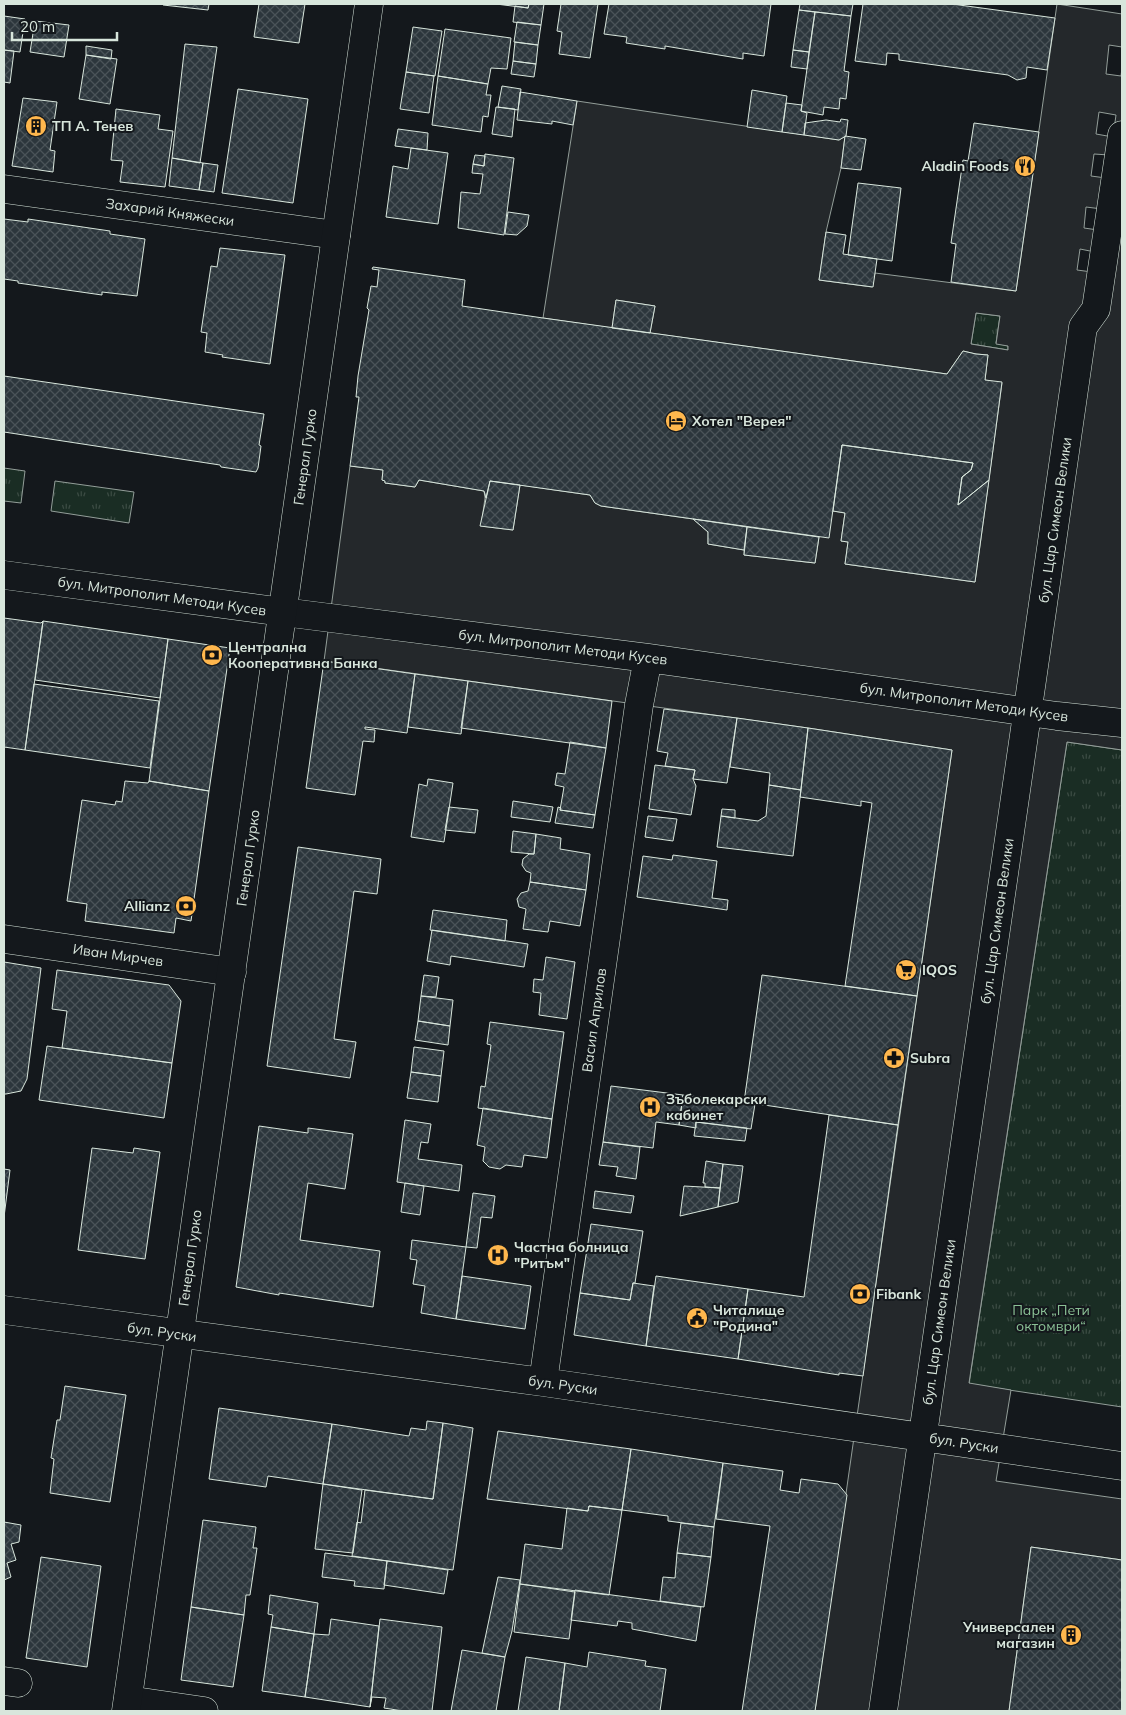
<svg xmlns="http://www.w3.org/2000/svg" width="1126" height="1715" font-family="Mulish,sans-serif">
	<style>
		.grass { fill: url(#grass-tufts); stroke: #939e99 }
		.parking { fill: #24282b; stroke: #939e99; fill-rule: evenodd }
		.building { fill: url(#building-cross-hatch); stroke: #d8e6dc }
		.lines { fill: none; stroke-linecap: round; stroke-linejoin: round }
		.minor-casing { stroke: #d8e6dc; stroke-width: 29 }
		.major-casing { stroke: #d8e6dc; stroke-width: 29 }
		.minor { stroke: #14181c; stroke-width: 28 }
		.major { stroke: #14181c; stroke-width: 28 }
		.labels { text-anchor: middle; stroke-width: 4; stroke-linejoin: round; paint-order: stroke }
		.poi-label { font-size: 14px; font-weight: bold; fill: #d8e6dc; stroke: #14181c; text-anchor: start }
		.street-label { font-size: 14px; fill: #d8e6dc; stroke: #14181c }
		.park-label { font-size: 14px; fill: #8ac095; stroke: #14181c }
	</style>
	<defs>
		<pattern id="grass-tufts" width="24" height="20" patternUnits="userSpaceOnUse" patternTransform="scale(1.25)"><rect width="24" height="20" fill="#1a2d24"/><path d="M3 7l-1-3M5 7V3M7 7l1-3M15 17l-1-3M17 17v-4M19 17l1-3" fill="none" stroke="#3b4b43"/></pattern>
		<pattern id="building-cross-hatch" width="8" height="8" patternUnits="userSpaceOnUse" patternTransform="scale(1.25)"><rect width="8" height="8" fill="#2c363c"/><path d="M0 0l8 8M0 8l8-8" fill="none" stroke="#4a5358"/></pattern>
	</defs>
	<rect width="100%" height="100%" fill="#14181c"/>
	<path class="grass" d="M976,313L1000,316L996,343L1008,346V350L971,344Z
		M4,468L25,471L21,503L4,501Z
		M55,481L134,492L129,523L51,511Z
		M1067,742L1122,750V1407L969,1384Z"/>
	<path class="parking" d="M1057,4L1122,14V47L1109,45L1106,74L1121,76L1122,68V750L1067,742L969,1383L1011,1390L996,1481L1122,1499V1560L1031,1547L1009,1711H815L952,750L808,728L324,661L350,466L383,470L382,480L385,481V483L415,487L419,480L484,491L485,498L481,526L513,530L520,485L590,495L595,503L601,506L693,519L708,532V544L744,550V555L815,563L819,537L833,511L845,513L841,541L848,542L845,564L975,582L1002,383L985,380L988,355L976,354L963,351L947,374L650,333L655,306L616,300L612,328L543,318L577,101L839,140L845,136L841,168L826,232L819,280L872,287L875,273L1016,291ZM1099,112L1116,115L1113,137L1096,134ZM1094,154L1109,155L1106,178L1091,176ZM1086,207L1102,209L1098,230L1084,228ZM1080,249L1095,252L1092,272L1077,270ZM976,313L1000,316L996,344L1008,346V350L971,344Z"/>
	<path class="building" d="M163,4H209L208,10L163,5Z
		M259,4H305L299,43L254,37Z
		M496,4H529L528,8Z
		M529,4H544L541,25L513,22L515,6L528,8Z
		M561,4H598L590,58L559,54L562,32L557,31Z
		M609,4H771L764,56L743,53V59L665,46V49L626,43L627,37L604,34Z
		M800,4H853L851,16L799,10Z
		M863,4H952L1055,18L1047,70L1027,67L1026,78L1017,80L1008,75L899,60V54L887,53L886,65L855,61Z
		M799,10L815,12L809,52L793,50Z
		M815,12L851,16L844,71L849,72L846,99L840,98L839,109L824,107L823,115L801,111Z
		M4,16L25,19L20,52L4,50Z
		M35,21L69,25L64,57L30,52Z
		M517,22L541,25L538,45L514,42Z
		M413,27L442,31L435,76L406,72Z
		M445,29L511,38L507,69L491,68L488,84L438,76Z
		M515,42L538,45L536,64L513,61Z
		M185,44L217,47L200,163L172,158Z
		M86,46L112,50L111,59L86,55Z
		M4,50L14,51L10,83L4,82Z
		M793,50L809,52L807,69L791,67Z
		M86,55L117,59L110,104L79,99Z
		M513,61L536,64L534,77L511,74Z
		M406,72L434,76L429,113L400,109Z
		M438,76L488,84L486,95H491L488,117L483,116L481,132L432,125Z
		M502,86L521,89L518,110L498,107Z
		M238,89L308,99L293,203L222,193Z
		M752,90L787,96L782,132L747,127Z
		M520,92L577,101L573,125L552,121V124L517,120Z
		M23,98L57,102L50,150L55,151L53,172L12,166Z
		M786,103L802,105L801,111L807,113L804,135L782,132Z
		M496,107L515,109L512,137L492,134Z
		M116,109L160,115L158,129L173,131L165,187L120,182L123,161L111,160Z
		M841,119L848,120L846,136L839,140L804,135L805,123L826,120L840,122Z
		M974,123L1039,132L1016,291L951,282L956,244L951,243L963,160L968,161Z
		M398,129L428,133L427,150L395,146Z
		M845,136L866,139L861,170L841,168Z
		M411,148L448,153L438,224L386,217L393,166L408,169Z
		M485,154L514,158L504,235L458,228L461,192L480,194L483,174L472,173L473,164L484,166Z
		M475,155L485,156L484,166L473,164Z
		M172,158L203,163L199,190L169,186Z
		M203,163L218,165L214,192L199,190Z
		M858,183L901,188L892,261L848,255Z
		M508,212L529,215L527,226L517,235L505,234Z
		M4,219L28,222V219L110,231V234L145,239L137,296L102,292V295L18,283V281L4,279Z
		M826,232L846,235L843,254L877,259L873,287L819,280Z
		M220,248L285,255L270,364L222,357L223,355L205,352L207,333L201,332L211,266L217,267Z
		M373,267L465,280L462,306L543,318L947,374L963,351L976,354L988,355L985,380L1002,382L989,480L958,505L962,477L971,470L973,463L842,445L829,538L601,506L595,503L590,495L490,481L486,498L484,491L419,480L415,487L385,483V481L382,480L383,470L350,466L359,397H356L358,376L369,310L367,308L371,286L377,287L379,270L372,269Z
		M616,300L655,306L650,333L612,328Z
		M4,376L264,414L259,445L261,446L258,468L256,472L221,467L220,465L4,432Z
		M842,445L973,463L971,470L962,477L958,505L989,480L975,582L845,564L848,542L841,541L845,513L833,511Z
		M490,481L520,485L513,530L480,526Z
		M693,519L747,527L744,550L708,544V532Z
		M747,527L819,537L815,563L744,555Z
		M4,618L41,623L43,621L25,750L4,747Z
		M43,621L168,639L160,698L35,680Z
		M168,639L230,648L209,791L149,781Z
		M324,661L415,674L407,733L365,727V729L375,730L374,742L363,741L355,795L306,788Z
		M415,674L468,681L461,734L408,727Z
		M468,681L612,701L606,748L461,728Z
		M34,684L159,701L150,768L25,750Z
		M664,709L737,718L727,783L693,779L695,770L665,766L668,753L657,751Z
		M737,718L808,728L801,790L769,785L770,773L730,767Z
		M808,728L952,750L917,996L845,986L872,803L861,801V806L800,797Z
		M570,742L606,748L595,815L560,810L564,787L555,785L557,773L565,774Z
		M655,765L695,770L693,779L696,786L691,815L649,809Z
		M428,779L453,783L444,842L411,837L419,784L427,786Z
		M125,781L148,783L149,781L209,791L191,921L176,918L174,933L85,921L87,904L67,901L82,800L115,805L116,801L122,802Z
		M769,785L801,790L793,856L717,847L721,816L758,821L766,816Z
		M513,801L553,807L550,822L511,817Z
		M449,807L478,810L475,833L445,830Z
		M558,807L561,808L560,810L595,815L593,828L555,823Z
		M722,809L735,810V818L721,816Z
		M648,816L677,819L673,841L645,837Z
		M513,831L536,834L534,854L511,852Z
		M536,834L561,838L560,849L590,854L586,890L530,882L531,873L526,871L522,865L523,859L529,854H534Z
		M298,847L381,859L377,894L354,891L334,1039L356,1042L350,1078L267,1066Z
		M673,855L717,861L712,898L728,900L727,910L637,897L643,856L672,860Z
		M530,882L586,890L580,926L550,921L548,932L523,929L526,909L519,907L517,899L521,893L528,891Z
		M433,910L507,920L505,941L430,930Z
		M432,930L528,944L524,967L451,956L450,965L427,961Z
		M546,957L575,962L567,1019L539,1015L541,993L533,992L534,979L543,980Z
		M4,962L41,968L27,1079L21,1091L6,1094H4Z
		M57,970L169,985L181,1001L172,1063L62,1048L67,1011L52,1009Z
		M424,975L439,977L436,997L421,996Z
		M762,975L917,996L898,1125L744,1102Z
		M421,996L453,1000L450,1026L418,1021Z
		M418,1021L450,1026L448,1045L415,1040Z
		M490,1022L564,1032L552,1119L478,1108L481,1086L485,1087L491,1045L487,1044Z
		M47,1046L172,1063L164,1118L39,1100Z
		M414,1047L444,1051L441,1076L411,1072Z
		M411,1072L441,1076L438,1102L407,1098Z
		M611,1086L683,1095L679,1125L656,1122L653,1148L603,1142Z
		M683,1095L755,1104L751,1129L696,1122V1128L679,1125Z
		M483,1108L552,1119L547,1158L524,1155L522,1167L506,1165L500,1169L489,1167L483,1161L485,1147L477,1145Z
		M829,1115L898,1125L863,1376L839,1373V1375L738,1359L748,1289L804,1297Z
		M405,1120L431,1124L428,1143L421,1142L418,1159L462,1165L459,1191L397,1182Z
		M696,1122L747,1128L745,1141L694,1136Z
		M259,1126L308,1133V1128L353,1134L345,1189L308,1183L300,1240L380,1251L373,1307L279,1293V1295L236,1287Z
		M603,1142L640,1147L636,1179L616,1176L618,1167L599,1165Z
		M92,1148L133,1153L134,1148L160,1152L145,1259L78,1250Z
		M706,1161L723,1164L720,1188L705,1187V1183H703Z
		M723,1164L743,1166L738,1202L718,1207Z
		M4,1169L10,1170L4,1217Z
		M405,1183L424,1186L420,1215L401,1212Z
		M684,1186L720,1188L718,1207L680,1216Z
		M595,1191L634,1196L631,1213L593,1208Z
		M473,1193L495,1196L492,1218L481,1217L477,1248L466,1247Z
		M591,1224L643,1231L635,1283H633L630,1300L580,1293Z
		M412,1240L466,1247L456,1319L421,1313L425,1286L413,1284L417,1260L410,1259Z
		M462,1276L531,1286L525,1329L456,1319Z
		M656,1276L748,1289L738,1359L646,1346Z
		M633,1283L654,1286L646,1346L574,1335L580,1293L630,1300Z
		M65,1386L126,1395L110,1502L50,1493L54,1459L51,1458L57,1420H60Z
		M219,1408L332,1424L323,1484L268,1476L266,1487L209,1479Z
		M427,1421L443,1423L433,1499L323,1484L332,1424L409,1436L411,1428L426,1430Z
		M443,1423L473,1428L453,1570L352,1556L357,1522L361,1523L365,1490L433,1499Z
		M498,1431L631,1449L622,1510L589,1506L588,1511L487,1499Z
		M631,1449L723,1463L714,1527L668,1521V1516L622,1510Z
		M723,1463L783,1471L780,1490L799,1493L801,1479L838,1484L847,1495L815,1711H742L770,1526L716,1519Z
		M323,1484L362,1490L353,1553L315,1549Z
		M589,1506L622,1510L609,1595L520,1584L525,1544L562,1549L567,1508L588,1511Z
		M203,1520L256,1527L253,1548H257L250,1595H246L244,1615L191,1607Z
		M4,1522L21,1525L19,1542L11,1544L16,1560L7,1563L11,1577L4,1580Z
		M681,1523L714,1527L711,1557L677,1553Z
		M1031,1547L1122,1560V1711H1009Z
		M325,1553L387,1561L384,1589L354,1586L355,1581L322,1577Z
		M677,1553L711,1557L704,1607L660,1601L663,1577L675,1578Z
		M41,1557L101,1566L87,1667L26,1658Z
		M387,1561L448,1570L444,1594L384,1585Z
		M498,1577L520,1580L512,1631L505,1657L482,1653Z
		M520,1584L575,1592L569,1639L514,1632Z
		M575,1590L701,1607L696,1641L632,1629V1623L618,1621L617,1626L571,1620Z
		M270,1595L318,1603L314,1634L271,1627L273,1615L268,1614Z
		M191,1607L244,1615L233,1687L181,1680Z
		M331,1619L379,1626L370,1707L305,1697L314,1634L329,1635Z
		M380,1619L442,1627L432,1711H403L384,1708L386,1698L372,1697L370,1707Z
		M271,1627L314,1634L305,1697L262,1691Z
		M462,1650L505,1657L496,1711H451Z
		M589,1652L646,1661L645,1666L666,1669L660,1711H559L565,1663L587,1667Z
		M526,1657L565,1663L559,1711H518Z"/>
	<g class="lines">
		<g class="minor-casing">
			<path id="minor" d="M4,189L336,235
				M4,575L283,612L648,658L1057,716L1122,723
				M4,939L232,972
				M4,1310L543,1382L1122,1466
				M543,1382L639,705L648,658
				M4,1681L18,1683
				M128,1700L204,1711
				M883,1711L1083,327L1096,309L1122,135"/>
		</g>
		<g class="major-casing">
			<path id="major" d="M126,1711L369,4"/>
		</g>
		<use href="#minor" class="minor"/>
		<use href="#major" class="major"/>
	</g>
	<defs>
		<g id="building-disc" transform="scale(1.125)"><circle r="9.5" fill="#ffb74d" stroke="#14181c"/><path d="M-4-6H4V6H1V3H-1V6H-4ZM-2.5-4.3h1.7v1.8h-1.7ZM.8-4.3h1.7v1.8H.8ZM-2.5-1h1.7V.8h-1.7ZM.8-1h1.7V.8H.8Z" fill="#111"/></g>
		<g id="restaurant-disc" transform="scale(1.125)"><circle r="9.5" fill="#ffb74d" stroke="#14181c"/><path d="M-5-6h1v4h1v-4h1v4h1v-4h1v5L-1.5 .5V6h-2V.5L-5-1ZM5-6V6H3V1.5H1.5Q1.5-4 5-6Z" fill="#111"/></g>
		<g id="hotel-disc" transform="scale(1.125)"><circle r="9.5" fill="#ffb74d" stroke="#14181c"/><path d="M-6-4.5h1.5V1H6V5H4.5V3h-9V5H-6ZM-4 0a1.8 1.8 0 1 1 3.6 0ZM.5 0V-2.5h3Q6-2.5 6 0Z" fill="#111"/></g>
		<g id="bank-disc" transform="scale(1.125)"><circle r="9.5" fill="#ffb74d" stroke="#14181c"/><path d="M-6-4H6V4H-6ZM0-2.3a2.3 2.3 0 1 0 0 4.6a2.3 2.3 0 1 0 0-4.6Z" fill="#111"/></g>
		<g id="supermarket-disc" transform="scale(1.125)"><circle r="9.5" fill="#ffb74d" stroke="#14181c"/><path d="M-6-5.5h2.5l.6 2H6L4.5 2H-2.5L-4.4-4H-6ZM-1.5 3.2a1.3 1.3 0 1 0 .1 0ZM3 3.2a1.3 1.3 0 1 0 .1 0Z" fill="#111"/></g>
		<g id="pharmacy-disc" transform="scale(1.125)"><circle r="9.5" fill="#ffb74d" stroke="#14181c"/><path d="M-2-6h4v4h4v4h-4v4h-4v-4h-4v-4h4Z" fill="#111"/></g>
		<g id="hospital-disc" transform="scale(1.125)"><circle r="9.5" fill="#ffb74d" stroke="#14181c"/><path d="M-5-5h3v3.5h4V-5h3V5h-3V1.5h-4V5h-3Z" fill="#111"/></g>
		<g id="civic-disc" transform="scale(1.125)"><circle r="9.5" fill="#ffb74d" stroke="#14181c"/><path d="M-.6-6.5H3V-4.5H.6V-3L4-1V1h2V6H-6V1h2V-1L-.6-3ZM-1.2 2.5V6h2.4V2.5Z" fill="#111"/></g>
	</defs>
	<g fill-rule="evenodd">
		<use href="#building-disc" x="36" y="126"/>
		<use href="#restaurant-disc" x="1025" y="166"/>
		<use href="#hotel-disc" x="676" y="421"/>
		<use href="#bank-disc" x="212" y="655"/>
		<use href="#bank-disc" x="186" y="906"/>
		<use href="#supermarket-disc" x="906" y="970"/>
		<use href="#pharmacy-disc" x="894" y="1058"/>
		<use href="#hospital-disc" x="650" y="1107"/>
		<use href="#hospital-disc" x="498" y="1255"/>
		<use href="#bank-disc" x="860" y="1294"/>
		<use href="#civic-disc" x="697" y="1318"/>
		<use href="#building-disc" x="1071" y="1635"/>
	</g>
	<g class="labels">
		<g class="poi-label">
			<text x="52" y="131">ТП А. Тенев</text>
			<text x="1009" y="171" text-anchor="end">Aladin Foods</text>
			<text x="692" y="426">Хотел "Верея"</text>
			<text x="228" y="652">Централна<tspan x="228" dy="16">Кооперативна Банка</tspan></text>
			<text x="170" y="911" text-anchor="end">Allianz</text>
			<text x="922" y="975">IQOS</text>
			<text x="910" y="1063">Subra</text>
			<text x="666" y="1104">Зъболекарски<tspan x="666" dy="16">кабинет</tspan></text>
			<text x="514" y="1252">Частна болница<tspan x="514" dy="16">"Ритъм"</tspan></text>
			<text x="876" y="1299">Fibank</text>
			<text x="713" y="1315">Читалище<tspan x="713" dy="16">"Родина"</tspan></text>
			<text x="1055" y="1632" text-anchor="end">Универсален<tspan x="1055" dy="16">магазин</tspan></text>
		</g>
		<g class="street-label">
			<text transform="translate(170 212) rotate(8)" y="5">Захарий Княжески</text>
			<text transform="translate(305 457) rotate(-82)" y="5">Генерал Гурко</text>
			<text transform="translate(1055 520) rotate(-82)" y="5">бул. Цар Симеон Велики</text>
			<text transform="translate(162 596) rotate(8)" y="5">бул. Митрополит Методи Кусев</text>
			<text transform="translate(563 647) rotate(7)" y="5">бул. Митрополит Методи Кусев</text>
			<text transform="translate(964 702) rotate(8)" y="5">бул. Митрополит Методи Кусев</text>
			<text transform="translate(248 858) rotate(-82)" y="5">Генерал Гурко</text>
			<text transform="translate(997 921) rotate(-82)" y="5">бул. Цар Симеон Велики</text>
			<text transform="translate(118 955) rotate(8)" y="5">Иван Мирчев</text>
			<text transform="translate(594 1020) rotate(-82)" y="5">Васил Априлов</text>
			<text transform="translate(190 1258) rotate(-82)" y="5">Генерал Гурко</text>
			<text transform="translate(939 1322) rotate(-82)" y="5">бул. Цар Симеон Велики</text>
			<text transform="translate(162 1332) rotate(8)" y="5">бул. Руски</text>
			<text transform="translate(563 1385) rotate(8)" y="5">бул. Руски</text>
			<text transform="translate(964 1443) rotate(9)" y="5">бул. Руски</text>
		</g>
		<g class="park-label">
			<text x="1051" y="1315">Парк „Пети<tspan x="1051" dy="16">октомври“</tspan></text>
		</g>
	</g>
	<rect width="1126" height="1715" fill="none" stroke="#d8e6dc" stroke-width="10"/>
	<path d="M12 32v8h105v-8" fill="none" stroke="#d8e6dc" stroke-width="2.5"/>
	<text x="20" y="32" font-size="15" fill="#d8e6dc" stroke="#14181c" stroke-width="4" paint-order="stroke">20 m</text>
</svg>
